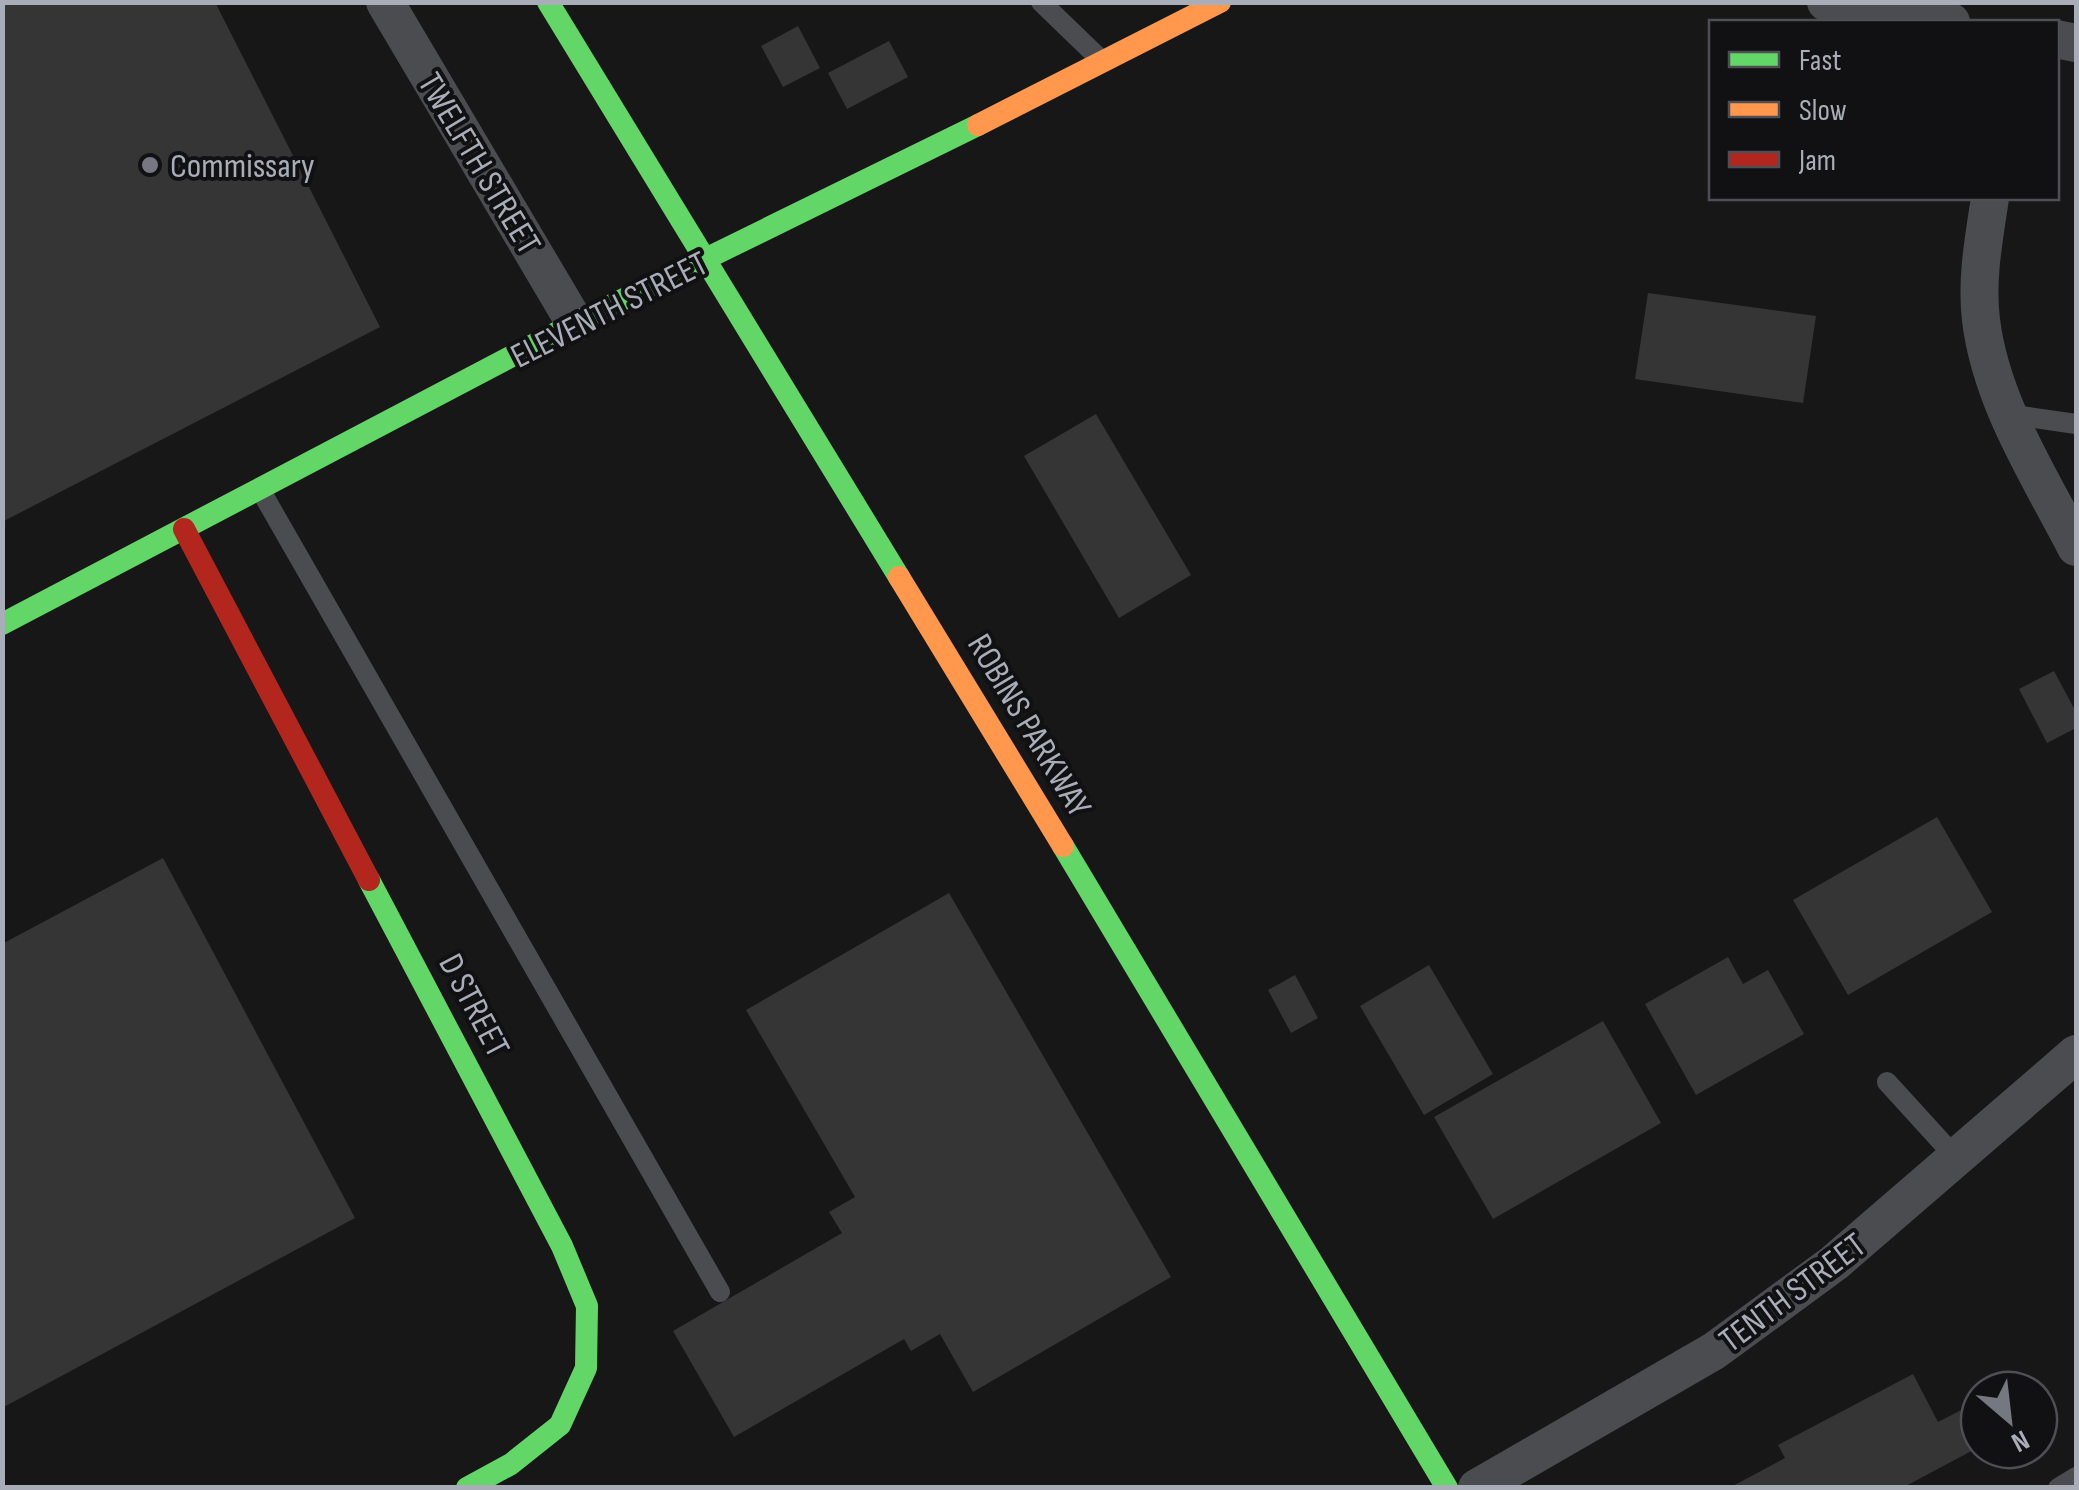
<svg xmlns="http://www.w3.org/2000/svg" width="2079" height="1490" font-family="'Sofia Sans Condensed',sans-serif">
	<style>
		.building { fill: #353536 }
		.lines { fill: none; stroke-linecap: round; stroke-linejoin: round }
		.lane { stroke: #4b4c50; stroke-width: 20 }
		.street { stroke: #4b4c50; stroke-width: 38 }
		.fast { stroke: #63d668; stroke-width: 22 }
		.slow { stroke: #ff974d; stroke-width: 22 }
		.jam { stroke: #b3261e; stroke-width: 22 }
		.poi-dot { fill: #757880; stroke: #111113; stroke-width: 4 }
		.labels { text-anchor: middle; stroke-width: 8; stroke-linejoin: round; paint-order: stroke }
		.street-label { font-size: 35px; fill: #a8adb8; stroke: #111113 }
		.poi-label { font-size: 35px; fill: #a8adb8; stroke: #111113; text-anchor: start }
	</style>
	<rect width="100%" height="100%" fill="#171717"/>
	<path class="building" d="M2,2H215L380,327L2,522Z
		M798,26L820,68L783,87L761,46Z
		M889,41L908,77L847,109L828,73Z
		M1648,293L1816,316L1803,403L1635,379Z
		M1096,414L1191,575L1119,618L1024,456Z
		M2054,671L2076,712V728L2047,743L2019,689Z
		M1937,817L1992,912L1848,995L1793,900Z
		M163,858L355,1218L2,1408V944Z
		M949,893L1171,1277L973,1392L940,1334L911,1351L904,1339L734,1437L673,1331L842,1233L829,1212L855,1197L746,1010Z
		M1728,957L1743,984L1768,970L1804,1034L1696,1095L1645,1004Z
		M1429,965L1493,1074L1424,1115L1360,1006Z
		M1295,975L1318,1018L1291,1033L1268,990Z
		M1603,1021L1661,1123L1493,1219L1434,1117Z
		M1913,1374L1938,1422L1969,1406L1979,1425V1447L1902,1488H1729L1785,1458L1778,1445Z"/>
	<g class="lines">
		<path class="lane" d="M1041,2L1100,59
			M2008,414L2076,424
			M261,491L720,1292
			M1887,1082L1958,1160
			M2058,1488L2076,1477"/>
		<path class="street" d="M385,2L575,323
			M1826,2L1951,22
			M2056,39L2076,43
			M1990,198C1984,238 1976,279 1981,320C1991,402 2039,475 2076,547
			M1477,1488L1714,1351L1834,1263L2076,1054"/>
		<path class="fast" d="M548,2L899,577
			M2,624L575,323L978,125
			M1063,846L1447,1488
			M369,880L562,1246L587,1306L586,1368L560,1425L511,1464L467,1488"/>
		<path class="slow" d="M978,125L1220,2
			M899,577L1063,846"/>
		<path class="jam" d="M184,529L369,880"/>
	</g>
	<circle class="poi-dot" cx="150" cy="165" r="10"/>
	<g class="labels">
		<g class="street-label">
			<text transform="translate(480 163) rotate(59)" y="12">TWELFTH STREET</text>
			<text transform="translate(609 309) rotate(-27)" y="12">ELEVENTH STREET</text>
			<text transform="translate(1030 725) rotate(59)" y="12">ROBINS PARKWAY</text>
			<text transform="translate(475 1005) rotate(62)" y="12">D STREET</text>
			<text transform="translate(1792 1292) rotate(-37)" y="12">TENTH STREET</text>
		</g>
		<g class="poi-label">
			<text x="170" y="177">Commissary</text>
		</g>
	</g>
	<rect width="2079" height="1490" fill="none" stroke="#a8adb8" stroke-width="10"/>
	<rect x="1709" y="20" width="350" height="180" fill="#111113" stroke="#4d4f55" stroke-width="2.5"/>
	<rect x="1729" y="52" width="50" height="15" fill="#63d668" stroke="#4d4f55" stroke-width="2.5"/>
	<text x="1799" y="70" font-size="30" fill="#a8adb8">Fast</text>
	<rect x="1729" y="102" width="50" height="15" fill="#ff974d" stroke="#4d4f55" stroke-width="2.5"/>
	<text x="1799" y="120" font-size="30" fill="#a8adb8">Slow</text>
	<rect x="1729" y="152" width="50" height="15" fill="#b3261e" stroke="#4d4f55" stroke-width="2.5"/>
	<text x="1799" y="170" font-size="30" fill="#a8adb8">Jam</text>
	<g transform="translate(2009 1420) rotate(152)"><circle r="48" fill="#111113" stroke="#4d4f55" stroke-width="2.5"/>
	<path d="M0-8L18 38L0 25L-18 38Z" fill="#757880"/>
	<text y="-15" font-size="28" font-weight="bold" text-anchor="middle" fill="#a8adb8">N</text>
	</g>
</svg>
